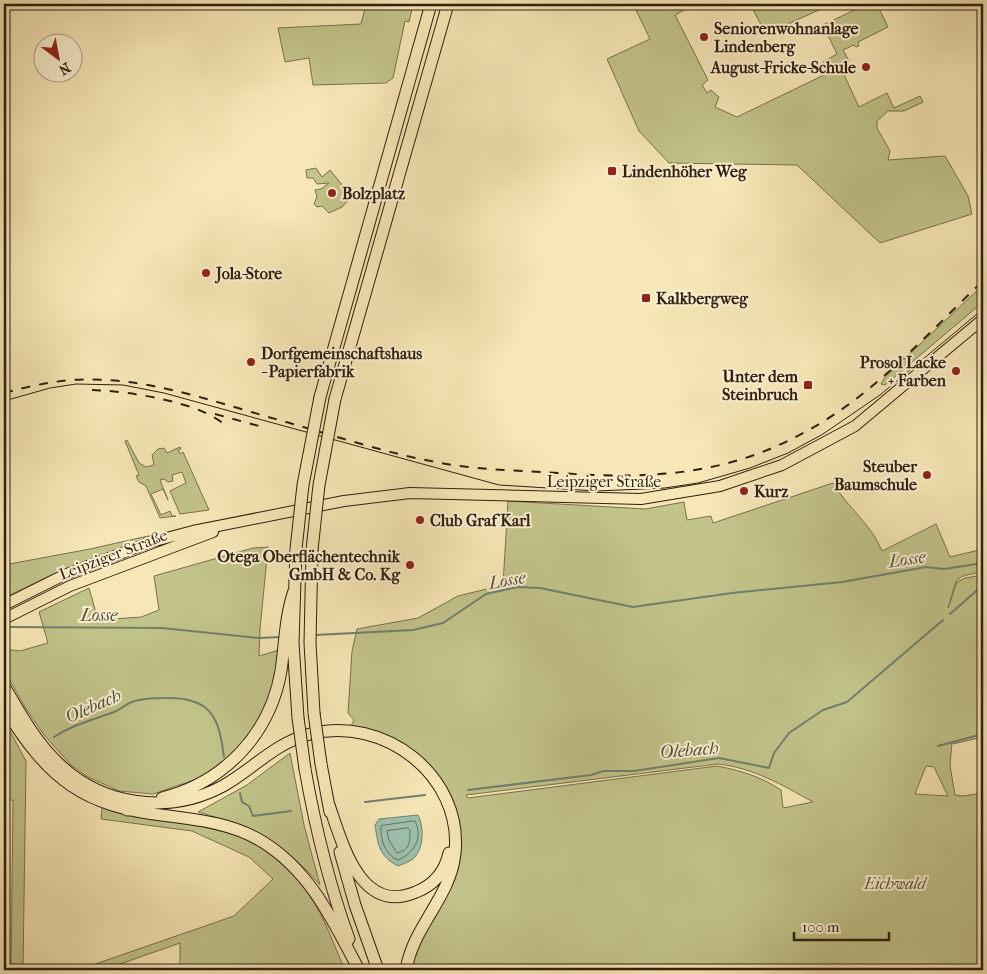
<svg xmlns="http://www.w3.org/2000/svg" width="987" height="974" font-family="'IM FELL French Canon',serif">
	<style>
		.green { fill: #c2c48a; stroke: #78714d; fill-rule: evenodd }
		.water { fill: #9dc0ac; stroke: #717f6e }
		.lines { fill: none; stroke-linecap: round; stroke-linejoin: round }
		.shore { stroke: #666f5e; stroke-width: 1 }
		.stream { stroke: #717f6e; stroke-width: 2 }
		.primary-casing { stroke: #2f1e10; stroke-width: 12 }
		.highway-casing { stroke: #2f1e10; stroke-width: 13 }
		.primary { stroke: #f7e7b6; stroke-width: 10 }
		.highway { stroke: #f7e7b6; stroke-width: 11 }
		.tram { stroke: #2f1e10; stroke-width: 1 }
		.rail { stroke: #2f1e10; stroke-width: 2; stroke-dasharray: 9 9; stroke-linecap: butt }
		.highway-bridge-casing { stroke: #2f1e10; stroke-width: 13; stroke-linecap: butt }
		.highway-bridge { stroke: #f7e7b6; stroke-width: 11 }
		.poi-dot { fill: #8f2418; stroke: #faefd0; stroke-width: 2 }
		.labels { text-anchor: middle; stroke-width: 4; stroke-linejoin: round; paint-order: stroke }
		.poi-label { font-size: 16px; font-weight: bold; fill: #2f1e10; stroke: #faefd0; text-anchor: start }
		.street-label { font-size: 16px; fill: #2f1e10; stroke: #faefd0 }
		.park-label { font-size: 16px; font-style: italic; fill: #5b5035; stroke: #faefd0 }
		.water-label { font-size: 18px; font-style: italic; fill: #504f3f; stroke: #faefd0 }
	</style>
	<rect width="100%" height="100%" fill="#f7e7b6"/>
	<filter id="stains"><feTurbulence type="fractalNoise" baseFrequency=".004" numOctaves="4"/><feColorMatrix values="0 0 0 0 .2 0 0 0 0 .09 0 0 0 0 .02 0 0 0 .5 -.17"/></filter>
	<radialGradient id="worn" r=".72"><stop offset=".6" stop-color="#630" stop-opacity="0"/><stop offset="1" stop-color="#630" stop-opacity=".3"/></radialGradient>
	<path class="green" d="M366,4H413L409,22L405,21L393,78L386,83L313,85L309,58L285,62L278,28L361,24Z
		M633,4H696L675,15L708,80L702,85L707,93L711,90L719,97L715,107L737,117L828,73L823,62L837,54L823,25L867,4H877L888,27L858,42L859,46L856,47L854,45L843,50L849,61L840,66L859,107L887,93L894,108L920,96L923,102L904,111H888L877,121V128L890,151L888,160L945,156L968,196L972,214L880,243L797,165L669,163L639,131L607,59L650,39Z
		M744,4H832L766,34L751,6Z
		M316,168L322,177L330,170L343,186L352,190V196L342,207L329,213L322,206L317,207L314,204L317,197L315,190L321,189L329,183L317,184L313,178H307L306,170Z
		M983,285V302L885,385L881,384L885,377Z
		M127,440L139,463L146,467L154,465L152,455L158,449L164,448L167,453L180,447L181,449L178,450L180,454L183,452L209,510L180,514L170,491L186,483L182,472L172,475L173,481L168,482L164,479L160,480L168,500L163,489L151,494L161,515L170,511L172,516H176L160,518L146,486L139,482L136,476L139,475L125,441Z
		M833,483C847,507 872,525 882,551L936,524L950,557L983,549V572C950,577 958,578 948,608L957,582L965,578L983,575V737L953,744L952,741L950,766L955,795L963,796L983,793V970H410L459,840L427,766L350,728L354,720L348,713L352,651L357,629L418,618L458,596L503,585L508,501L645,509L684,502L687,520L711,516L713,523ZM718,764C754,768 782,785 813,802L783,808L781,790C762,777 739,770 717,766L468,798L466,795ZM926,766L934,767L948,796L915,794Z
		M157,534L160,535L49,576L4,598V565L90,549Z
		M268,547L260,629L259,656L279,650L275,678L266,710L242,745L206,776L153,794L119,791L88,777L71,765L44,735L25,707L4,670V649L20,651L48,643L39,612L89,588L98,620L141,617L159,610L154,576L253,548Z
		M4,720L26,761L23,970H11L13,800L4,801Z
		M290,753L304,825L320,885C283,842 252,827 198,812L247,785Z
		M102,807C145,818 190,822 232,834C261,843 292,870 309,895C325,917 334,946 345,970H180V943L103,970H78L234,916L273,879L249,857L192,831L101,819Z"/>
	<path class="water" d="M418,815C424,827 424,846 415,857C412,861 403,864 398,866C379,856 378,845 375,825L379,819Z"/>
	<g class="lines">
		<path class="shore" d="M415,821C424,838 413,854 398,860C385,855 380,839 381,826Z
			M408,828L410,830C410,842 410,850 397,853L389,840L387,831Z"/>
		<path class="stream" d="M950,614L983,585
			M8,627L162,628L259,638L280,637
			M315,635L413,630L443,623L486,594L518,587L540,588L633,607L732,593L842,582L926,567L944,569L983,563
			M54,737C72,725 92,720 111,713C119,711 124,705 132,702C142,698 155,698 166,698C211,697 219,717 224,757
			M938,746L983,734
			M4,757H9
			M468,790L591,775L604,771H634L719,758L769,768L774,753L789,733L823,710L847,702L943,620
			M240,793L242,802L249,806L253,816L291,811
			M365,802L425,795"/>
		<g class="primary-casing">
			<path id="primary" d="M4,605L64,575L151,542L193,531L344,501L410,493L641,499L720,486L782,465L855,426L983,319
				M4,619L70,586L213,532"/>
		</g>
		<g class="highway-casing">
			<path id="highway" d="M320,397L431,4
				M335,399L448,4
				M296,549L293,643L298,718
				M312,550L310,643L314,713
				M4,686C20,713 35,741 58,763C102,806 169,815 223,786C253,769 275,743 310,734C383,715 463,775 455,853C451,897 413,926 406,970
				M4,707C48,779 83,807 169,816C201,820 234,824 263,842C311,872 333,921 359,970
				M321,764L330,812
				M305,769C315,826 329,884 349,939
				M162,798C225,782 270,734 281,671C285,643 285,617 294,591
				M329,805C342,842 360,916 416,892C434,885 445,871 449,853
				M127,810H150
				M340,852L355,905L378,970"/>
		</g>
		<use href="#primary" class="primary"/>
		<use href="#highway" class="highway"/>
		<path class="tram" d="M4,401L50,388L76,384L123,385L164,393L499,485L597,491L665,488L698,483L750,468L788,453L823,434L880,395L983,309"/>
		<path class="rail" d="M92,390C127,391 203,402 227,427
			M4,393C26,387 48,382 71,380C142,375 211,401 279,420C336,436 394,456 453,465C488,470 524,471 559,473C658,480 737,475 824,421C884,384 932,329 983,281
			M215,414L259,426"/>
		<g class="highway-bridge-casing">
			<path id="highway-bridge" d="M296,549L303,485L320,397
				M312,550L319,485L335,399
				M314,713L321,764
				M298,718L305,769"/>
		</g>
		<use href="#highway-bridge" class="highway-bridge"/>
	</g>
	<g class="poi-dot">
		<circle cx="704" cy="37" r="5"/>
		<circle cx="866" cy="67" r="5"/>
		<rect x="607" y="166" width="10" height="10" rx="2.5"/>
		<circle cx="332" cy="193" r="5"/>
		<circle cx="206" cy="273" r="5"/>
		<rect x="641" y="293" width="10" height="10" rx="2.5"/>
		<circle cx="251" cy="362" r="5"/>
		<circle cx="956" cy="371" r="5"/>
		<rect x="803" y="380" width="10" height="10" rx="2.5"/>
		<circle cx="927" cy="475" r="5"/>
		<circle cx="744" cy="491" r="5"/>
		<circle cx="420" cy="520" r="5"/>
		<circle cx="410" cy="565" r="5"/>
	</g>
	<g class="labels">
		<g class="poi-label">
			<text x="714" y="34">Seniorenwohnanlage<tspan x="714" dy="18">Lindenberg</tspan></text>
			<text x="856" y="73" text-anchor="end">August-Fricke-Schule</text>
			<text x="622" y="177">Lindenhöher Weg</text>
			<text x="342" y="199">Bolzplatz</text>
			<text x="216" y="279">Jola-Store</text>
			<text x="656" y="304">Kalkbergweg</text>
			<text x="261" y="359">Dorfgemeinschaftshaus<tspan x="261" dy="18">- Papierfabrik</tspan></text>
			<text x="946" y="368" text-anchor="end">Prosol Lacke<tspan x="946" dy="18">+ Farben</tspan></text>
			<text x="798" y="382" text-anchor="end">Unter dem<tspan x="798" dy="18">Steinbruch</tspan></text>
			<text x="917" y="472" text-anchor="end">Steuber<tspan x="917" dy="18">Baumschule</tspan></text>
			<text x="754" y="497">Kurz</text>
			<text x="430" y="526">Club Graf Karl</text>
			<text x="400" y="562" text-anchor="end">Otega Oberflächentechnik<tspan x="400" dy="18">GmbH &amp; Co. Kg</tspan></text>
		</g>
		<g class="street-label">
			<text x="604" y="487">Leipziger Straße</text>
			<text transform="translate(113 554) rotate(-21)" y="6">Leipziger Straße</text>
		</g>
		<g class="park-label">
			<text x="895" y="889">Eichwald</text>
		</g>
		<g class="water-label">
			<text transform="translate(907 559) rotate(-8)" y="6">Losse</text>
			<text transform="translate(507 580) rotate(-10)" y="6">Losse</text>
			<text x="99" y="621">Losse</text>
			<text transform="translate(93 706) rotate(-24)" y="6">Olebach</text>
			<text transform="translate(689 750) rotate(-5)" y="6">Olebach</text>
		</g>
	</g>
	<rect width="987" height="974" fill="none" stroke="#f7e7b6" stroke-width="20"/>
	<rect x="5" y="5" width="977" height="964" fill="none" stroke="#2f1e10" stroke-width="2.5"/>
	<rect x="10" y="10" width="967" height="954" fill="none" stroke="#2f1e10"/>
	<g transform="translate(58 58) rotate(148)"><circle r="24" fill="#faefd0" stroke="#a99b83"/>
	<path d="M0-4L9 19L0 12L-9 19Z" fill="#8f2418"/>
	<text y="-8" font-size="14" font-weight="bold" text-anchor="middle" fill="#2f1e10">N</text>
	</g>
	<path d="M794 932v8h95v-8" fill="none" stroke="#2f1e10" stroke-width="2.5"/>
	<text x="802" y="932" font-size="15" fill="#2f1e10" stroke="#faefd0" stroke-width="4" paint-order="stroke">100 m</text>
	<rect width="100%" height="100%" filter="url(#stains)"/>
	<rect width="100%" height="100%" fill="url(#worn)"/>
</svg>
